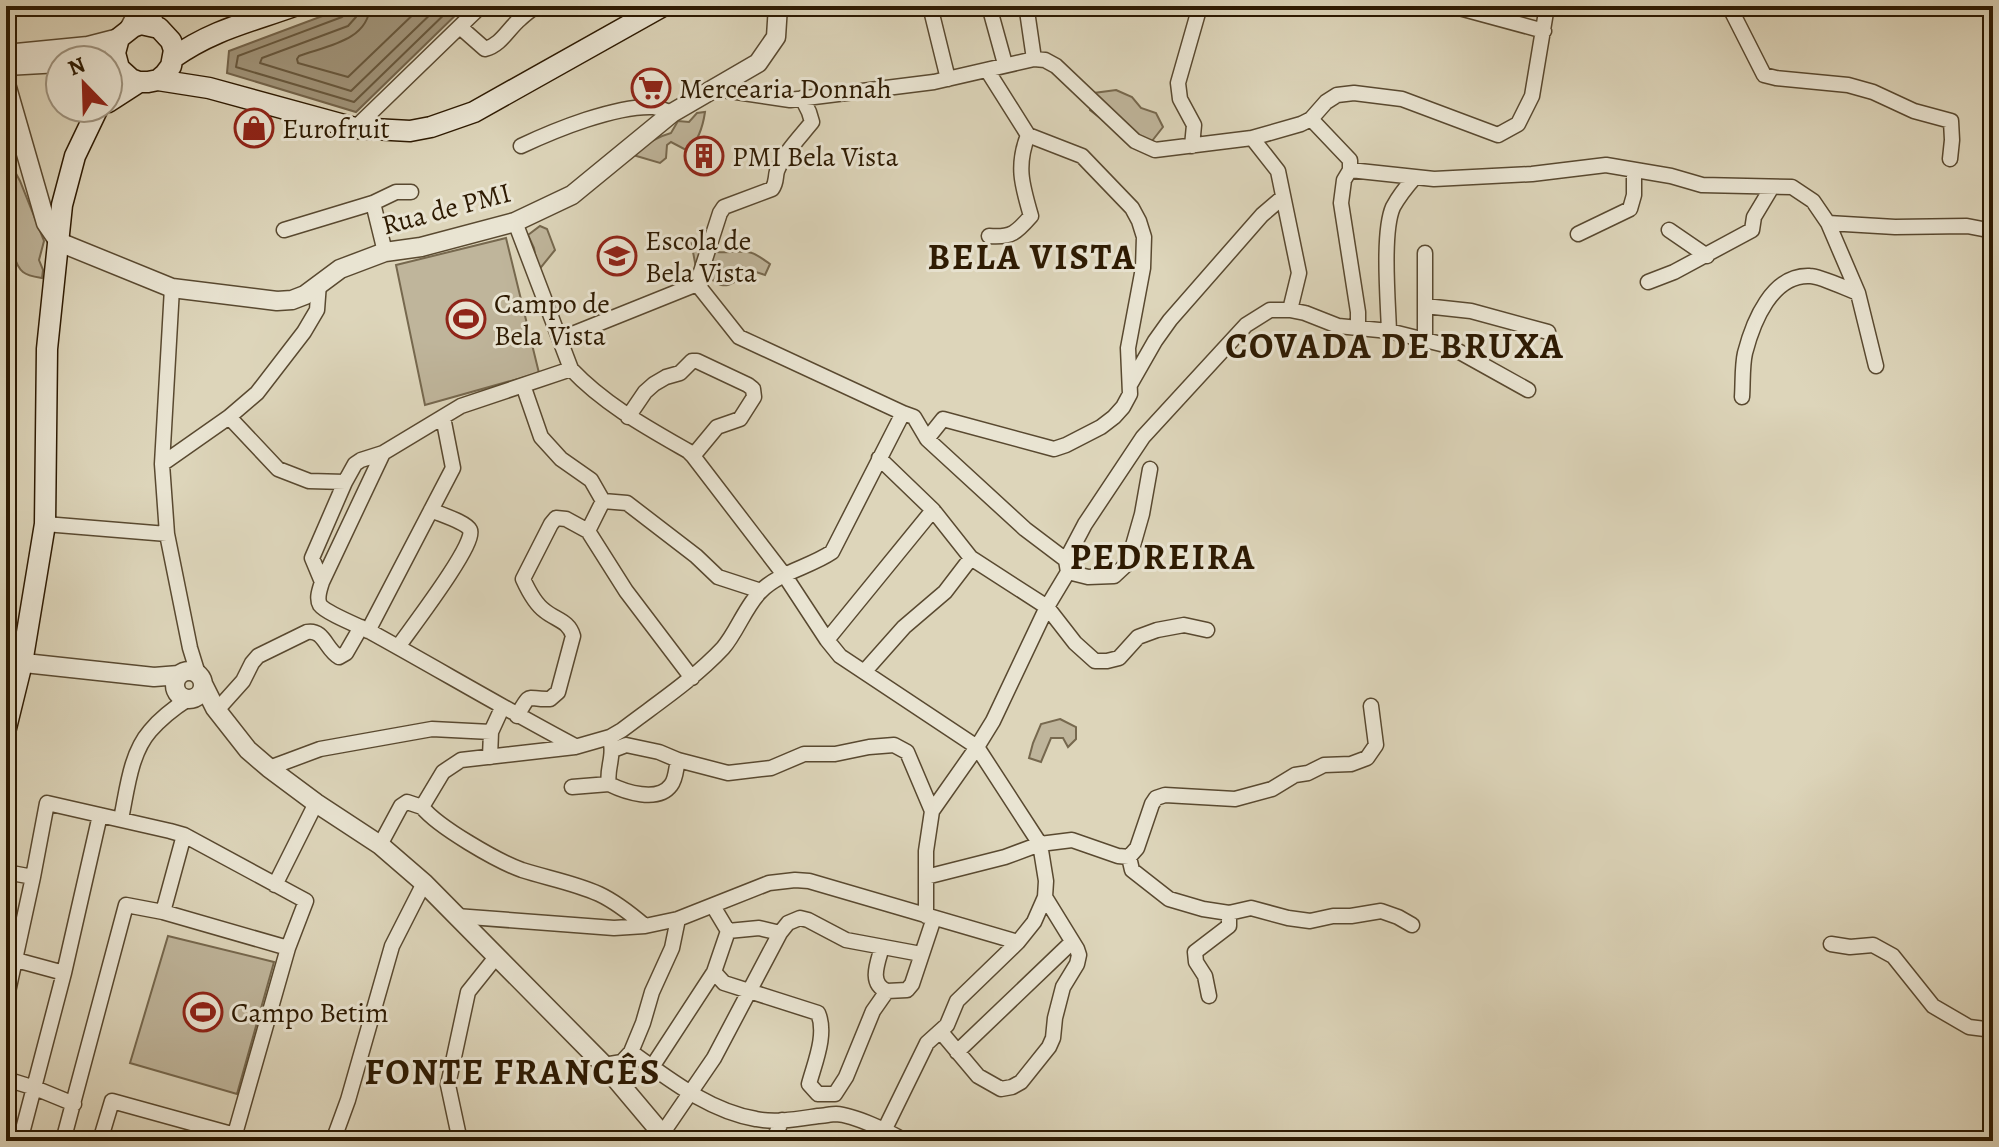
<svg xmlns="http://www.w3.org/2000/svg" width="1999" height="1147" font-family="Alegreya,serif">
	<style>
		.green { fill: #bfb59b; stroke: #76684e; stroke-width: 2 }
		.water { fill: #a1957b; stroke: #73644b; stroke-width: 2 }
		.lines { fill: none; stroke-linecap: round; stroke-linejoin: round }
		.shore { stroke: #67583e; stroke-width: 2 }
		.minor-casing { stroke: #594930; stroke-width: 17 }
		.tertiary-casing { stroke: #594930; stroke-width: 21 }
		.secondary-casing { stroke: #2d1a02; stroke-width: 23 }
		.minor { stroke: #e9e4d2; stroke-width: 14 }
		.tertiary { stroke: #e9e4d2; stroke-width: 18 }
		.secondary { stroke: #e9e4d2; stroke-width: 20 }
		.labels { text-anchor: middle; stroke-width: 6; stroke-linejoin: round; paint-order: stroke }
		.poi-label { font-size: 28px; fill: #2d1a02; stroke: #e9e4d2; text-anchor: start }
		.street-label { font-size: 28px; fill: #2d1a02; stroke: #e9e4d2 }
		.district-label { font-size: 36px; font-weight: bold; letter-spacing: 2px; fill: #2d1a02; stroke: #e9e4d2 }
	</style>
	<rect width="100%" height="100%" fill="#ddd5ba"/>
	<filter id="stains"><feTurbulence type="fractalNoise" baseFrequency=".0025" numOctaves="4"/><feColorMatrix values="0 0 0 0 .2 0 0 0 0 .09 0 0 0 0 .02 0 0 0 .5 -.17"/></filter>
	<radialGradient id="worn" r=".72"><stop offset=".6" stop-color="#630" stop-opacity="0"/><stop offset="1" stop-color="#630" stop-opacity=".3"/></radialGradient>
	<path class="green" d="M1116,90L1132,97L1141,108L1156,113L1163,127L1152,141L1144,144L1104,121L1090,110L1094,93Z
		M705,112C703,126 698,141 688,151L671,142L667,145L666,158L660,163L633,155C645,144 656,137 671,133L678,121L689,122L697,113Z
		M13,168L20,181L44,241L39,260L43,270L42,278C36,277 28,276 23,272C10,262 6,213 6,197L15,189L7,171Z
		M540,226L547,229L555,250L538,271L534,248L528,235Z
		M704,237H711L717,243V252C727,253 745,250 752,253C758,255 764,260 770,264L765,275L756,272C720,287 730,294 696,268L691,241Z
		M506,238L539,373L425,405L396,265Z
		M1060,719L1076,727V739L1068,747L1063,738H1051L1041,762L1029,758L1033,743L1041,724Z
		M168,936L274,962L237,1094L130,1063Z"/>
	<path class="water" d="M349,6H465L356,112L227,73L229,51Z"/>
	<g class="lines">
		<path class="shore" d="M348,6L347,13L342,17L238,56L236,67L354,102L453,6
			M358,6L356,17L348,26L262,58L260,63L351,91L439,6
			M370,6C368,41 326,46 299,56L297,59L298,63L348,77L422,6"/>
		<g class="minor-casing">
			<path id="minor" d="M152,6L154,18L159,28
				M930,6L948,79
				M989,6L1005,64
				M1028,6L1027,11L1034,59
				M1452,6L1544,31
				M1729,6L1764,75L1776,78L1848,85L1873,92L1914,111L1951,121L1952,140L1950,159
				M460,27L485,49C501,45 508,29 520,19C525,14 531,10 536,6
				M125,32L139,6
				M716,89L790,100L934,82L1034,59L1045,60L1056,66L1135,141L1155,150L1252,138L1301,124L1311,119L1326,102L1337,95L1354,93L1402,99L1498,135L1518,124L1532,96L1547,6
				M1311,119L1350,160V170L1344,180L1341,203L1358,312V329
				M355,128L481,6
				M1252,138L1278,171L1299,273L1290,310
				M521,146C555,130 616,105 654,107C660,108 666,111 672,113
				M1192,146L1194,125L1180,99L1178,83L1200,6
				M1350,170L1434,179L1532,174L1606,165L1671,176L1702,185L1792,187L1813,201L1828,223L1858,293L1876,366
				M373,203L385,252
				M515,222L571,369C604,404 646,427 688,451L693,456L785,576L827,640L840,656L977,747L1040,844L1046,881L1045,897L1034,922L1018,942L957,1001L947,1025L927,1043L879,1141
				M1828,223L1895,227L1967,226L1993,231
				M284,230L373,203L396,192H411
				M1669,230L1707,256
				M1578,234L1630,209L1634,195V170
				M989,236C1012,238 1017,232 1031,216C1022,185 1016,166 1028,135
				M1425,253V340
				M1648,282L1674,272L1752,230L1754,217L1772,187
				M697,284L720,213L724,207L772,189C777,182 775,178 777,171C784,153 800,137 812,122L809,112L802,98
				M1425,306L1471,311L1548,332
				M1389,331C1388,301 1382,232 1393,207C1399,196 1407,186 1415,177
				M560,339L697,284L739,337L903,413
				M571,369L461,406L383,453L322,582C320,589 316,598 320,605C326,613 359,626 369,631C438,669 505,709 575,746
				M1131,383L1155,341L1170,320L1262,215L1283,197
				M1742,397C1743,383 1742,366 1745,353C1753,322 1772,274 1810,276C1820,276 1847,289 1858,293
				M229,417L278,469L309,481L345,482
				M628,417L645,392L654,384L666,377L680,373L692,361H697L748,385L753,389L754,397L740,419L717,427L693,456
				M879,458L933,510L971,558L1047,607L1075,643L1095,661H1107L1119,658L1138,637L1157,630L1184,625L1207,630
				M162,464L172,288
				M603,501L627,503L696,556L718,577L761,591
				M45,524L167,534
				M588,531L626,591L692,678
				M1066,560L1085,524L1143,437L1246,325L1270,310H1290L1305,313L1338,326L1389,331L1449,346L1528,390
				M1068,572L1088,577L1114,576L1128,563L1142,514L1150,469
				M322,582L312,558L345,482L355,464L361,460L383,453
				M368,631L453,468L443,417
				M827,640L933,510
				M398,647C409,631 477,543 470,530C466,522 439,514 431,510
				M864,672L904,627L945,592L971,558
				M198,674L190,648L167,534L162,464L229,417L257,393L304,332L317,310L319,283
				M217,710L243,681L252,663L258,656L307,632C324,629 326,650 339,657L346,653L361,627
				M517,716C532,690 525,700 550,699L558,692L573,636C569,621 556,620 545,611C535,604 528,590 523,579L551,524L556,518L566,519L588,531L603,501L591,480L561,459L541,437L523,385
				M611,744C614,757 606,771 609,784C625,792 658,803 671,785C676,779 676,768 678,760
				M613,750L626,745L659,752L678,760L728,773L771,768L804,754H835L869,747L894,745L907,752L932,811
				M490,757L491,732L502,708
				M269,768L320,749L432,729L491,732
				M572,787L609,784
				M422,807C438,827 497,861 522,870C547,878 575,883 599,894C616,902 631,914 645,926
				M121,819C127,791 130,754 150,731C161,718 174,708 188,699
				M380,845L401,806L407,802L422,807L443,772L461,760L575,747L610,737L622,730C656,704 693,680 723,648C737,632 746,605 761,591C780,572 810,567 832,552L903,413L914,417L927,439
				M1129,857L1132,870L1169,899L1203,909L1229,913L1251,908L1288,918L1310,921L1333,916H1351L1381,911L1398,917L1412,925
				M6,872L33,877
				M926,877L1005,857L1040,844L1072,840L1118,856L1129,857L1137,848L1152,804L1156,798L1165,795L1235,799L1272,789L1295,775L1308,773L1324,765L1351,764L1367,758L1376,745L1371,706
				M275,885L316,803
				M713,906L728,931L714,972L724,983L818,1013C827,1034 815,1062 809,1084L818,1094
				M163,912L184,835
				M456,916L614,928L645,926L678,919L769,883L795,880L809,881L1018,942
				M926,916V851L932,811L977,747L993,721L1047,607L1068,572L1066,560L1025,529L927,439L943,419L1054,449L1066,445L1101,427L1114,417L1123,407L1130,394L1128,348L1143,268L1144,237L1139,221L1132,208L1082,156L1028,135L987,70
				M728,931L759,928L780,933
				M1831,944L1850,947L1873,945L1893,956L1933,1006L1969,1027L1993,1030
				M882,947C878,962 868,984 887,991
				M16,960L64,973
				M1209,996L1205,976L1196,962L1195,952L1229,926V913
				M6,1001L33,877L47,803L170,831L184,835L306,901L288,948L233,1141
				M941,1032L978,1076L1001,1089L1012,1087L1021,1082L1049,1047L1053,1038L1055,1018L1063,987L1077,964L1079,955L1077,949L1045,897
				M631,1052L643,1023L652,992L672,948L678,919
				M957,1052L1072,942
				M604,1065L622,1062L631,1052C669,1079 709,1111 756,1119C776,1123 797,1119 818,1116C823,1116 831,1114 836,1114C854,1115 890,1132 905,1141
				M652,1067L714,972
				M6,1079L35,1088L74,1104
				M818,1094H835L846,1077L873,1011L887,991L907,990L912,984L934,918
				M662,1134L714,1058L780,933L788,923L800,918L808,920L846,940L921,954
				M20,1141L64,973L100,815
				M63,1141L126,905L163,912L288,948
				M100,1141L112,1101L235,1135
				M333,1141L348,1100L392,946L424,883
				M460,1141L448,1085L468,992L496,957
				M773,1141L782,1120"/>
		</g>
		<g class="tertiary-casing">
			<path id="tertiary" d="M6,54L88,46L119,38
				M6,66L60,63
				M6,84L46,223L59,242L172,288L277,301L292,300L305,295L340,269L385,252L421,247L515,222L572,195L672,113L758,63L776,37L778,6
				M6,661L154,677L179,675
				M175 685a14 14 0 1 1 28 0a14 14 0 1 1-28 0Z
				M203,684L215,708L248,750L269,768L316,803L380,845L424,883L604,1065L668,1141"/>
		</g>
		<g class="secondary-casing">
			<path id="secondary" d="M173,58C212,30 250,22 294,6
				M158,80L165,74L171,66L174,50L171,41L159,28L141,24L133,27L119,38L115,53L119,68L131,79L139,82H148L158,80L209,88L355,128L410,131L431,127L474,112L663,6
				M108,102L139,82
				M6,728L22,663L45,524L47,349L62,205L75,156L98,108"/>
		</g>
		<use href="#minor" class="minor"/>
		<use href="#tertiary" class="tertiary"/>
		<use href="#secondary" class="secondary"/>
	</g>
	<defs>
		<g id="supermarket-ring" transform="scale(2)"><circle r="9.5" fill="#e9e4d2" stroke="#8f2418" stroke-width="1.5"/><path d="M-6-5.5h2.5l.6 2H6L4.5 2H-2.5L-4.4-4H-6ZM-1.5 3.2a1.3 1.3 0 1 0 .1 0ZM3 3.2a1.3 1.3 0 1 0 .1 0Z" fill="#8f2418"/></g>
		<g id="shop-ring" transform="scale(2)"><circle r="9.5" fill="#e9e4d2" stroke="#8f2418" stroke-width="1.5"/><path d="M-5-2.5h2.3a2.7 3.5 0 0 1 5.4 0H5L5.5 6h-11ZM-1.5-2.5h3a1.5 2.3 0 0 0-3 0Z" fill="#8f2418"/></g>
		<g id="building-ring" transform="scale(2)"><circle r="9.5" fill="#e9e4d2" stroke="#8f2418" stroke-width="1.5"/><path d="M-4-6H4V6H1V3H-1V6H-4ZM-2.5-4.3h1.7v1.8h-1.7ZM.8-4.3h1.7v1.8H.8ZM-2.5-1h1.7V.8h-1.7ZM.8-1h1.7V.8H.8Z" fill="#8f2418"/></g>
		<g id="school-ring" transform="scale(2)"><circle r="9.5" fill="#e9e4d2" stroke="#8f2418" stroke-width="1.5"/><path d="M0-5L7-2L0 1L-7-2ZM-4 1L0 2.5L4 1V4Q0 6-4 4Z" fill="#8f2418"/></g>
		<g id="stadium-ring" transform="scale(2)"><circle r="9.5" fill="#e9e4d2" stroke="#8f2418" stroke-width="1.5"/><path d="M0-5a6.5 5 0 1 0 0 10a6.5 5 0 1 0 0-10ZM-3.5-1.8h7v3.6h-7Z" fill="#8f2418"/></g>
	</defs>
	<g fill-rule="evenodd">
		<use href="#supermarket-ring" x="651" y="88"/>
		<use href="#shop-ring" x="254" y="128"/>
		<use href="#building-ring" x="704" y="156"/>
		<use href="#school-ring" x="617" y="256"/>
		<use href="#stadium-ring" x="466" y="319"/>
		<use href="#stadium-ring" x="203" y="1012"/>
	</g>
	<g class="labels">
		<g class="poi-label">
			<text x="679" y="98">Mercearia Donnah</text>
			<text x="282" y="138">Eurofruit</text>
			<text x="732" y="166">PMI Bela Vista</text>
			<text x="645" y="250">Escola de<tspan x="645" dy="32">Bela Vista</tspan></text>
			<text x="494" y="313">Campo de<tspan x="494" dy="32">Bela Vista</tspan></text>
			<text x="231" y="1022">Campo Betim</text>
		</g>
		<g class="street-label">
			<text transform="translate(446 208) rotate(-15)" y="10">Rua de PMI</text>
		</g>
		<g class="district-label">
			<text x="1032" y="269">BELA VISTA</text>
			<text x="1395" y="358">COVADA DE BRUXA</text>
			<text x="1163" y="569">PEDREIRA</text>
			<text x="513" y="1084">FONTE FRANCÊS</text>
		</g>
	</g>
	<rect width="1999" height="1147" fill="none" stroke="#ddd5ba" stroke-width="32"/>
	<rect x="8" y="8" width="1983" height="1131" fill="none" stroke="#2d1a02" stroke-width="4"/>
	<rect x="16" y="16" width="1967" height="1115" fill="none" stroke="#2d1a02" stroke-width="2"/>
	<g transform="translate(84 84) rotate(337)"><circle r="38" fill="#e9e4d2" stroke="#9e937f" stroke-width="2"/>
	<path d="M0-6L14 30L0 20L-14 30Z" fill="#8f2418"/>
	<text y="-12" font-size="22" font-weight="bold" text-anchor="middle" fill="#2d1a02">N</text>
	</g>
	<rect width="100%" height="100%" filter="url(#stains)"/>
	<rect width="100%" height="100%" fill="url(#worn)"/>
</svg>
